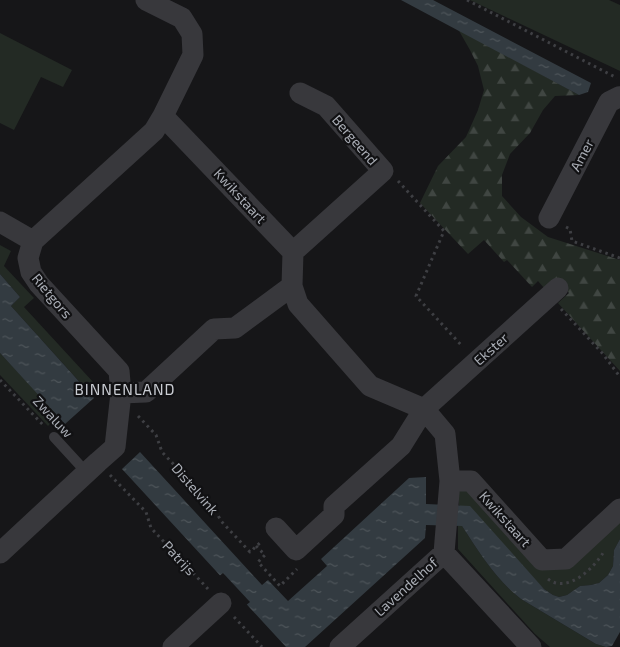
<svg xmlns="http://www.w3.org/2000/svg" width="620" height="647" font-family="'Exo 2',sans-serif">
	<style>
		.green { fill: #232a24 }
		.forest { fill: url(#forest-firs) }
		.water { fill: url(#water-ripples) }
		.pier { fill: #161618 }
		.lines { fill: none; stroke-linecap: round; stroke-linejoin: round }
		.path { stroke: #3e3f43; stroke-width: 3; stroke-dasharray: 2.5 4; stroke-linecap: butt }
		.service { stroke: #38383c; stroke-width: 10 }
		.minor { stroke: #38383c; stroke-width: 21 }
		.labels { text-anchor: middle; stroke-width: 4.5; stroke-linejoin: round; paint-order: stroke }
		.street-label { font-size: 14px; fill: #aaaeb6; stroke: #111113 }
		.neighbourhood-label { font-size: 15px; letter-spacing: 1px; fill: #cacdd3; stroke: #111113 }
	</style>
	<defs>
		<pattern id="forest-firs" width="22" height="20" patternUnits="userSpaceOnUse" patternTransform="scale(1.25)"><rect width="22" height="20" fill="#232a24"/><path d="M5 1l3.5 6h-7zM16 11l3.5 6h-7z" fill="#404642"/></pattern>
		<pattern id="water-ripples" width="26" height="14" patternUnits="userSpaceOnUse" patternTransform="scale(1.25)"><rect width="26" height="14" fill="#333b41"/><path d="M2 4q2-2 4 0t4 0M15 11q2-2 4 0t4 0" fill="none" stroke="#4e555a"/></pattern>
	</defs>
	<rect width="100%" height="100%" fill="#161618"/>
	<path class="green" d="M470,0H609L620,5V71Z
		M0,33L72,70L63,87L41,77L14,130L0,123Z
		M0,245L11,251L4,266L34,298L24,307L94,383L87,390L11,306L20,297L0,274Z
		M0,353L58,415L48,426L0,375Z
		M459,488H467L538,565L620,520V539L614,550L613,566L608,575L599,583L591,585L580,586L567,595L559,597L553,595L544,589L459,505Z
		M458,526H462C479,552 496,580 521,599L596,644L606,647H550L535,634L458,549Z"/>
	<path class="forest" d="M458,29L579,95L555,96L543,110L530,133L510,154L502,175V196L521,217L548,237L620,260V371L558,303L569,293L556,279L545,289L538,281L532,287L507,260L504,262L484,240L468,254L420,203L438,166L466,137L478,110L484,90L478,66L470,50Z"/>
	<path class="water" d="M401,0H433L591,83L588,92L579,95Z
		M0,274L20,297L11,306L94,398L65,424L0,353Z
		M140,452L262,585L268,580L288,601L327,566L321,559L409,478L426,477V504L470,506L544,589L553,595L559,597L567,595L580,586L591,585L599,583L608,575L613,566L614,550L620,539V632L612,646L606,647L596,644L521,599C496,580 479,552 462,526L426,525L425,538L305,647H286L122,469Z"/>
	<path class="pier" d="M223,573L250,602L245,606L218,577Z"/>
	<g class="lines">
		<path class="path" d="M467,0L617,78
			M398,181L444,231L416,296L463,347
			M566,227L570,229L572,241L620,258
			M561,309L603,354L620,377
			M0,380L45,427
			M138,416L156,435L162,452L213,506L221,521L250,552L262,541
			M110,475L146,512L151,528L208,589
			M256,546L265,555L258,562L280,586L297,569
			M548,579C567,594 593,569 603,553
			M234,617L262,647"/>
		<path class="service" d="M54,437L87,473"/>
		<path class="minor" d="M163,116L293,252L292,286L298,304L370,386L424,409L445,434L450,481L444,553
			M549,218L609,102L619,97L620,98
			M0,222L33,241
			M293,252L383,171L326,106L300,93
			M121,393L146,392L214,329L235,328L292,286
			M450,481H471L542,560L566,559L620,509
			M276,528L296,550L334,515V506L401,446L424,409L558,288
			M0,553L98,462L115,447L121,393L119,371L39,284L31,272L28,258L33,241L154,131L163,116L193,55L192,34L182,18L146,0
			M444,553L531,647
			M173,647L221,603
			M340,647L444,553"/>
	</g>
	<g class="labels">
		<g class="street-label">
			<text transform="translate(355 140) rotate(49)" y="5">Bergeend</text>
			<text transform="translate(582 155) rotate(-62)" y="5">Amer</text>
			<text transform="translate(240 196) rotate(47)" y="5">Kwikstaart</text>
			<text transform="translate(52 296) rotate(50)" y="5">Rietgors</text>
			<text transform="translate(491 349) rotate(-42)" y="5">Ekster</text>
			<text transform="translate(53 417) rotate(47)" y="5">Zwaluw</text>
			<text transform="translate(195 489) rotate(49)" y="5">Distelvink</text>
			<text transform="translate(505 519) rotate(48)" y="5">Kwikstaart</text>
			<text transform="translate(179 558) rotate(47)" y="5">Patrijs</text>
			<text transform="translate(406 587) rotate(-42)" y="5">Lavendelhof</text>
		</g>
		<g class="neighbourhood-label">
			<text x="125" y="395">BINNENLAND</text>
		</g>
	</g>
</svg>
